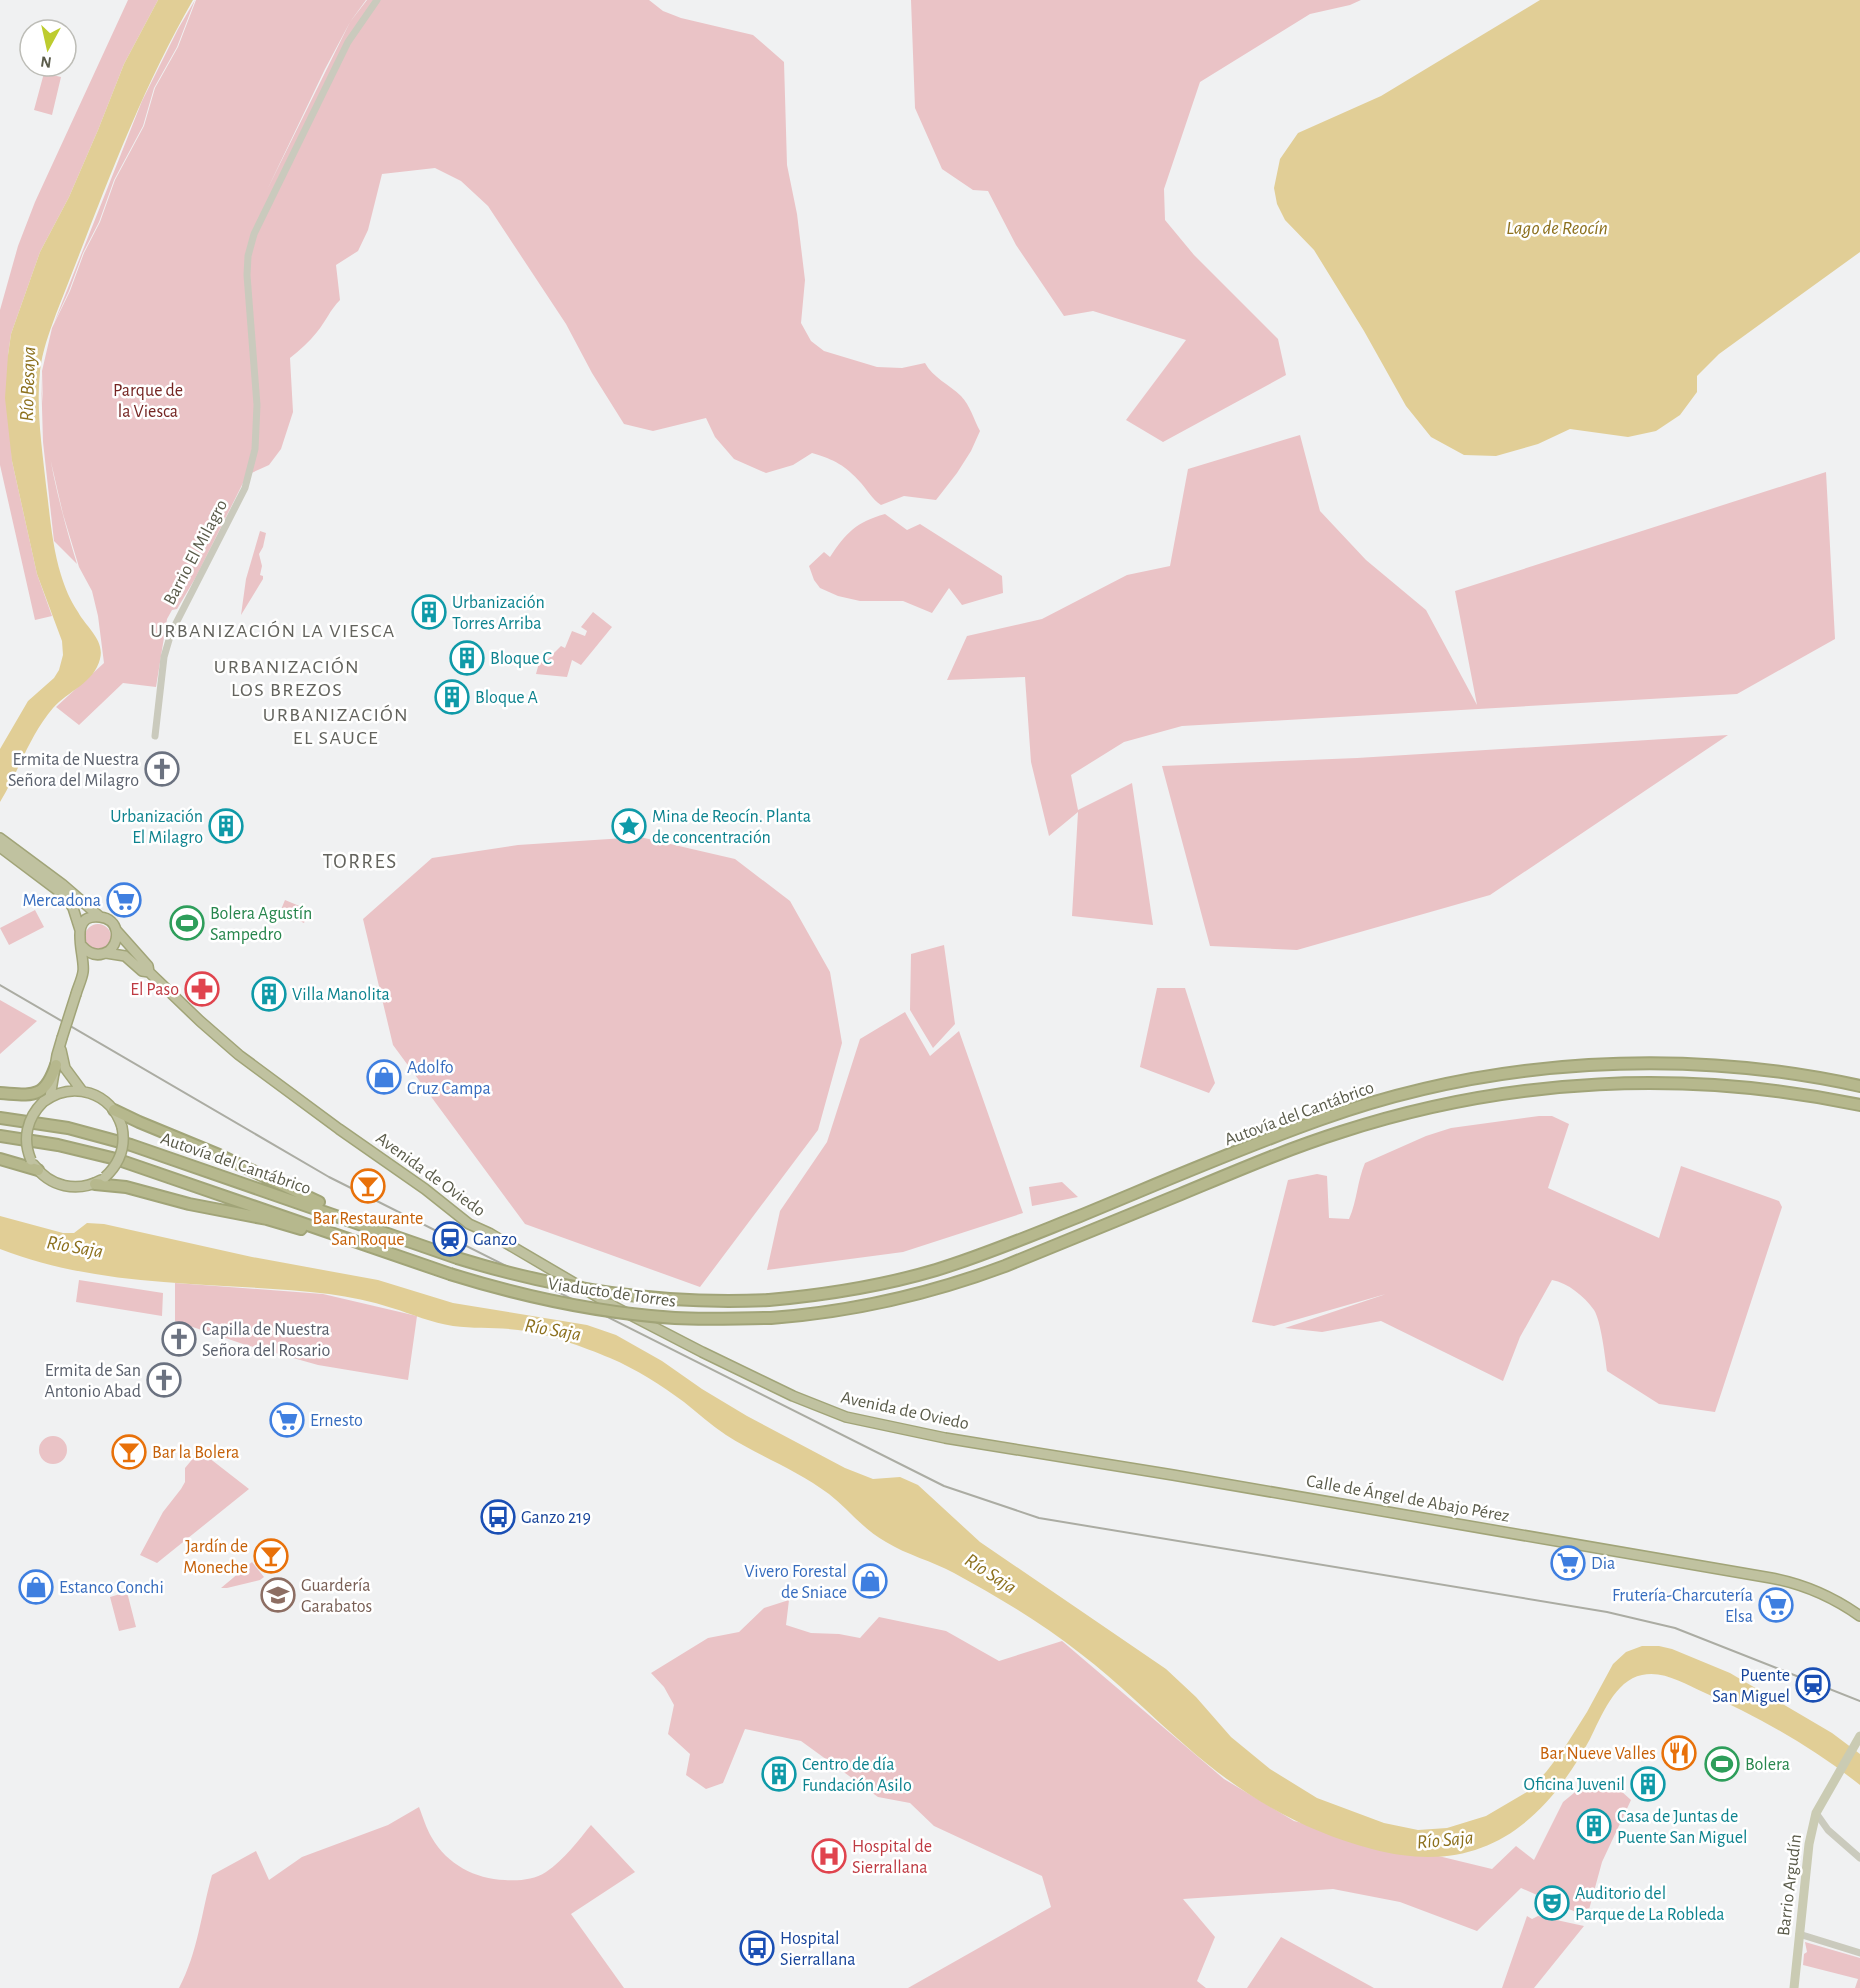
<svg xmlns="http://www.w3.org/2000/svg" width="1860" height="1988" font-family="'Alegreya Sans',sans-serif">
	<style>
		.green { fill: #eac3c6 }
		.water { fill: #e1ce96 }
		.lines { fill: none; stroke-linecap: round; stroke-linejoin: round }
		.trunk-casing { stroke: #a1a478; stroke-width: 12 }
		.motorway-casing { stroke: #a1a478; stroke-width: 14 }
		.tertiary { stroke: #cacabd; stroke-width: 7 }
		.primary { stroke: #cacbb3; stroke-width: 9 }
		.trunk { stroke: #c0c2a0; stroke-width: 9 }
		.motorway { stroke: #b6b88d; stroke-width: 10 }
		.rail { stroke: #abaca3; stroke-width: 2 }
		.trunk-bridge-casing { stroke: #a1a478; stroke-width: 12; stroke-linecap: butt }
		.motorway-bridge-casing { stroke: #a1a478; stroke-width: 14; stroke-linecap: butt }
		.trunk-bridge { stroke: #c0c2a0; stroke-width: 9 }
		.motorway-bridge { stroke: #b6b88d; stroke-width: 10 }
		.labels { text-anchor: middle; stroke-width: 5; stroke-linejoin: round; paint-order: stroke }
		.park-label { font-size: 18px; fill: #742522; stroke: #fff }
		.street-label { font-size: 18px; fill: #5a5b4a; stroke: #fff }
		.culture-label { font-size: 18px; fill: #0d838f; stroke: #fff; text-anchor: start }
		.worship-label { font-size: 18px; fill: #5b616d; stroke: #fff; text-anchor: end }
		.shop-label { font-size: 18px; fill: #366cbe; stroke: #fff; text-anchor: start }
		.leisure-label { font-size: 18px; fill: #27864d; stroke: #fff; text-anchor: start }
		.health-label { font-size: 18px; fill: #be3a42; stroke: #fff; text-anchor: end }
		.food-label { font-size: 18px; fill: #c56008; stroke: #fff; text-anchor: end }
		.transit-label { font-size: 18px; fill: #164399; stroke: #fff; text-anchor: start }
		.education-label { font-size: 18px; fill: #785e54; stroke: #fff; text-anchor: start }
		.water-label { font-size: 20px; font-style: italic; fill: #8c701d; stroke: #fff }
		.neighbourhood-label { font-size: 20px; letter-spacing: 1.5px; fill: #63635d; stroke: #fff }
		.quarter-label { font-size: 21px; letter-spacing: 1.5px; fill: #63635d; stroke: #fff }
	</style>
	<rect width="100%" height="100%" fill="#f0f1f2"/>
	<path class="green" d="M128,0H158L124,64L98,130L69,197L40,252L11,334L8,355L12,461L37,574L52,616L35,620L0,465V310L18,246L35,202Z
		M195,0L177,47L154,88L143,126L114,180L99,222L83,253L69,291L54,323L142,101L178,29Z
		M196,0H366L350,22L325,69L267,190L350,22L367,0H649L663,11L681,18L753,35L784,62L787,165L797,214L805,280L801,323L811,341L824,351L877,367L902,368L925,363C933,378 949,384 961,396C970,405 974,420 980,431L971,451L957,473L936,500L904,496L881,505C872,499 868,491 861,483C845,465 835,460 812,453L793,465L766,473L734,459L715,437L706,418L653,431L624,424L592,373L566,324L488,206L461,181L435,168L382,174L368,230L358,251L336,265L340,300C330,310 326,321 317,332C309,342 300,350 290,358L293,412L281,449L269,465L247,475L196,577L177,609L172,610L167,619L156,687L123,683L79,725L56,707L104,663L98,616L92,591L79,567L63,514L48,449L43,413L42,371L52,328L70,291L84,253L100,222L115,180L144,126L155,88L178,47Z
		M911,0H1361L1350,5L1310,14L1200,82L1164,189L1165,220L1194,255L1278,339L1286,375L1163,442L1126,420L1186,340L1093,311L1064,316L1016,245L988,191L973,190L942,169L915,108Z
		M44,73L61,77L52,115L34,110Z
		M41,374C43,440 58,502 77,564L54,541L43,442Z
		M1300,435L1320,511L1366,560L1426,610L1477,705L1455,591L1826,472L1835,639L1737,694L1182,726L1124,742L1071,775L1078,810L1132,783L1153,925L1072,916L1078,812L1049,836L1031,762L1025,677L947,680L967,636L1042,619L1127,575L1170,566L1188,469Z
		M885,514L907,530L920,524L1002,576L1003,593L962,605L949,588L932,613L903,601H860L838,596L820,588L814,580L809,566L824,552L830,557C846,533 856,522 885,514Z
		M260,531L266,533L263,547L259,554L262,566L260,575L263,576V579L241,615L246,579Z
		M593,612L612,627L581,665L572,660L567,677L536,674L539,663L545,662L561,646L565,648L572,631L585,636L587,631L581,627Z
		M1728,735L1490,895L1297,950L1210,946L1162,766L1357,758Z
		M640,837L735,859L790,901L830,972L842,1043L818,1130L700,1287L525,1224L393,1045L363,919L432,858L518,845Z
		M285,900L309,910L304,923L280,912Z
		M35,910L44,927L9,945L0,928Z
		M85 937a13 13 0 1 1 26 0a13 13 0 1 1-26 0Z
		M944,945L955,1024L933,1048L910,1010L911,954Z
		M1157,988H1185L1215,1083L1209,1093L1140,1067Z
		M0,1000L37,1021L0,1054Z
		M905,1012L930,1056L959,1031L1023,1213L903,1252L767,1270L780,1211L827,1142L860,1039Z
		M1539,1116H1552L1569,1124L1548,1188L1659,1238L1681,1166L1779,1201L1782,1207L1715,1412L1659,1404L1607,1371C1605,1356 1601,1321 1594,1310C1584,1296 1568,1283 1552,1280L1520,1337L1503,1381L1381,1321L1322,1332L1285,1328L1386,1294L1274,1326L1252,1322L1288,1180L1317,1174L1327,1176L1329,1218L1349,1219C1357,1201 1357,1182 1365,1163L1426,1136L1451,1128Z
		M1062,1182L1078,1197L1032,1206L1029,1187Z
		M79,1280L163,1293L162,1316L76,1302Z
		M175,1283L323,1294L417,1316L408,1380L318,1365L243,1344L175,1321Z
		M39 1450a14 14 0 1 1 28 0a14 14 0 1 1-28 0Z
		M195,1447L249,1489L157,1563L140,1555L163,1512L181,1489L185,1482V1468L195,1456Z
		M252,1562L264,1577L260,1580L227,1588H221Z
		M127,1592L136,1627L119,1631L110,1597Z
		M789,1600L786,1625L811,1633L839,1634L860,1638L879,1617L946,1631L999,1661L1062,1641L1224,1779L1294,1821L1492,1869L1516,1846L1534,1860L1563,1802L1591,1779L1621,1791L1631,1800L1602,1862L1587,1917L1521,1888L1477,1931L1400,1902L1333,1889L1183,1899L1215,1937L1197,1981L1206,1988H908L1051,1907L1042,1876L934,1826L910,1803L878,1797L801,1741L745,1729L723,1783L706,1789L686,1775L690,1754L668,1734L674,1705L664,1687L651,1673L708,1638L739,1632L764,1608Z
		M1708,1755L1740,1762L1737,1773L1705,1765Z
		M419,1807C423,1817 426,1828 432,1838C447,1864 475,1879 505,1880C518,1881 534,1880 546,1872C564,1860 578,1841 591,1825L635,1872L571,1914L624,1988H179C198,1952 201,1914 212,1875L256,1851L269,1880L302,1857L388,1825Z
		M1527,1916L1532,1919L1538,1916L1584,1926L1534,1988H1502Z
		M1281,1937L1374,1988H1247Z
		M1805,1942L1860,1958V1988H1855L1858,1979L1803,1965L1804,1954L1807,1952Z"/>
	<path class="water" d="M158,0H193C136,99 98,208 56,314C49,333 42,352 40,371C36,409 42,448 46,485C50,515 52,546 61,575C65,588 70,600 78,612C86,627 105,640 100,659C94,683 68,691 53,708C29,736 19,771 0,802V749L28,701L54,678L59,670L63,655L62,641L37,574L12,461L5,398L8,355L11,334L40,252L69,197L98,130L124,64Z
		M1540,0H1860V252L1719,354L1697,376V392L1680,415L1656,431L1628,437L1570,429L1538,444L1496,456L1464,455L1431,437L1406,406L1364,331L1314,250L1285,220L1277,204L1274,188L1280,159L1298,133L1381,96Z
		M0,1216L63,1233H74L87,1223L104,1224L252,1257L378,1280L453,1303L587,1325L616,1335L662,1361L702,1389L747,1416L845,1468L873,1479L900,1477L918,1485L980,1542L1166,1669L1196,1697L1231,1737L1270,1769L1317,1798L1384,1823L1418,1830L1447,1828L1486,1816L1527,1792L1546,1772L1563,1750L1587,1712L1613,1664L1626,1652L1642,1646H1659L1672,1649L1730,1673L1832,1733L1860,1754V1785C1812,1747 1759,1717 1703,1692C1685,1684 1663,1670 1642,1675C1615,1680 1601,1717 1590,1739C1541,1829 1477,1877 1372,1849C1302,1831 1240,1794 1186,1746C1151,1716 1118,1682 1081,1654C1042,1623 998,1597 954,1573C932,1561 907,1555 886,1542C864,1530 848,1509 829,1494C797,1470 759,1456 726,1435C711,1425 698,1413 684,1402C661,1385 636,1369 610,1358C584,1347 545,1333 518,1330C496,1327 475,1329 453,1326C432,1323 412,1314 392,1308C371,1301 350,1297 329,1294C219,1281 105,1290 0,1249Z"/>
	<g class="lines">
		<g class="trunk-casing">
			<path id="trunk" d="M0,838L62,884L99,916
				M0,847L65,896L73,908L80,930
				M116,930L148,966L149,972
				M106,953L125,956L142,971L149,972L200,1021L239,1055L339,1129L425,1189L469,1224L489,1233L615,1307L702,1352L793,1396L846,1417L945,1438L1173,1475L1771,1578C1804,1584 1833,1597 1860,1616
				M76,994C78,987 82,979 83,972C86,957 66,913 100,917C119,919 121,940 109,951C99,957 90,955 82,946
				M61,1050L65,1068L82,1091
				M50,1097L57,1055L62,1038
				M43,1102C73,1080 111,1092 122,1127
				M34,1165C50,1187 77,1193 101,1180"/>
		</g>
		<g class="motorway-casing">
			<path id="motorway" d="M0,1093C32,1095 44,1100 56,1065
				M114,1110L139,1122L219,1155L319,1202
				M0,1118L68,1128L131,1145L457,1258
				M0,1136L58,1145L116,1159L450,1274
				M0,1159L38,1170
				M95,1184L126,1187L189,1204L267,1219L301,1229
				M769,1300C825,1295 882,1286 936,1270C985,1255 1032,1235 1080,1216C1160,1183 1240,1148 1322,1119C1492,1058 1684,1047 1860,1086
				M771,1318C851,1312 930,1294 1005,1266C1064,1242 1122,1218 1181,1194C1234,1172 1287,1149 1341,1132C1510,1077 1687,1069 1860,1105"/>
		</g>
		<path class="tertiary" d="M155,736L164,657L171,633L245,488L255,449L257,405L247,275L248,256L254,234L348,42L377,0
			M1816,1813L1828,1830L1860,1858
			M1799,1934L1860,1953"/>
		<path class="primary" d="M1794,1988L1809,1844L1816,1813L1860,1736"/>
		<use href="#trunk" class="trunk"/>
		<use href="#motorway" class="motorway"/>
		<path class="rail" d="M0,985L329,1177L944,1486L1039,1518L1607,1612L1675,1628L1860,1701"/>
		<g class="trunk-bridge-casing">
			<path id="trunk-bridge" d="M62,1038L76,994
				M31,1160C22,1139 27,1118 43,1102
				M105,1177C120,1163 126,1147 122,1127"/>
		</g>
		<g class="motorway-bridge-casing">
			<path id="motorway-bridge" d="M457,1258C561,1290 660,1305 769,1300
				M450,1274C524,1297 598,1313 675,1318C707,1320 739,1318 771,1318"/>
		</g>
		<use href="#trunk-bridge" class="trunk-bridge"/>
		<use href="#motorway-bridge" class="motorway-bridge"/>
	</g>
	<defs>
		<g id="building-ring" transform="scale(1.725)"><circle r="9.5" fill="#fff" stroke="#0f9aa8" stroke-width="1.5"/><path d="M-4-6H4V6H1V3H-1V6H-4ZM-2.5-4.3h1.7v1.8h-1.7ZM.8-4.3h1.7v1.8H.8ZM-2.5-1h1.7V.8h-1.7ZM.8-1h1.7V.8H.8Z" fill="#0f9aa8"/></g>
		<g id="church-ring" transform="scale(1.725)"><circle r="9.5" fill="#fff" stroke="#6b7280" stroke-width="1.5"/><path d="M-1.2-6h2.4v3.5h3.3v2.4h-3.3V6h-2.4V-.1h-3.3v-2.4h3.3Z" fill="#6b7280"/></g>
		<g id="sight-ring" transform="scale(1.725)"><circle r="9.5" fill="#fff" stroke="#0f9aa8" stroke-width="1.5"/><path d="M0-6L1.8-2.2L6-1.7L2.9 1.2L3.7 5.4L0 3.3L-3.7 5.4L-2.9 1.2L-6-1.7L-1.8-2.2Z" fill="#0f9aa8"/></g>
		<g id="supermarket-ring" transform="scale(1.725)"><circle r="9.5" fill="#fff" stroke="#3f7fe0" stroke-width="1.5"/><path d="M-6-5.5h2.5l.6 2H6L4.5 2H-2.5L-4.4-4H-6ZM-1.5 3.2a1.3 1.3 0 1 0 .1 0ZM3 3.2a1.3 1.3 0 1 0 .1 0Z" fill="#3f7fe0"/></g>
		<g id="stadium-ring" transform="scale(1.725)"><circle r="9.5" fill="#fff" stroke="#2e9e5b" stroke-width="1.5"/><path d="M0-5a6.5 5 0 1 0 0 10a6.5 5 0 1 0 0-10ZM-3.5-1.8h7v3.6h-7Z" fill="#2e9e5b"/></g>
		<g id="pharmacy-ring" transform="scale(1.725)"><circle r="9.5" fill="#fff" stroke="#e0444e" stroke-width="1.5"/><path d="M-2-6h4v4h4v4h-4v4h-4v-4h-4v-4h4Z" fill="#e0444e"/></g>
		<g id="shop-ring" transform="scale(1.725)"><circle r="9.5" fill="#fff" stroke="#3f7fe0" stroke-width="1.5"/><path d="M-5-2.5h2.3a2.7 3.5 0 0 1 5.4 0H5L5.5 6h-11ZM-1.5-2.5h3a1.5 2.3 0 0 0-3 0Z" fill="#3f7fe0"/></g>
		<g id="bar-ring" transform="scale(1.725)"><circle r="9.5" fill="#fff" stroke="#e8710a" stroke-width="1.5"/><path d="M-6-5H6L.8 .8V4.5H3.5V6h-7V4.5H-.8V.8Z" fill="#e8710a"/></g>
		<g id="station-ring" transform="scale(1.725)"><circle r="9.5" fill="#fff" stroke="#1a4fb4" stroke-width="1.5"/><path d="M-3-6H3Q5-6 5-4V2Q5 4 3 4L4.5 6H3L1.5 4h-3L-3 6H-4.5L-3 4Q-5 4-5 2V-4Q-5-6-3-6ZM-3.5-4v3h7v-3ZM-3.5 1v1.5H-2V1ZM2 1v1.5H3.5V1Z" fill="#1a4fb4"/></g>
		<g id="bus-ring" transform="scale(1.725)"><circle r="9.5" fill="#fff" stroke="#1a4fb4" stroke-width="1.5"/><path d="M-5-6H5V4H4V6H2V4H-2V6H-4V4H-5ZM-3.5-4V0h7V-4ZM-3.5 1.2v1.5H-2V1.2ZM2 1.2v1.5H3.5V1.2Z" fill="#1a4fb4"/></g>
		<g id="school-ring" transform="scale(1.725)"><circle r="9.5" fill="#fff" stroke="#8d6e63" stroke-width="1.5"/><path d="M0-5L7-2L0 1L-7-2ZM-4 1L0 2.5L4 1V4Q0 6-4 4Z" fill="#8d6e63"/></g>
		<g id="restaurant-ring" transform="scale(1.725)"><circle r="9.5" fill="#fff" stroke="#e8710a" stroke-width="1.5"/><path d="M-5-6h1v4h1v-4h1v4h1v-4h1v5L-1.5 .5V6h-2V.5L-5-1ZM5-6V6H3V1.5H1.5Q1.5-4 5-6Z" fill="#e8710a"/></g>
		<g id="hospital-ring" transform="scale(1.725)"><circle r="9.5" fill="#fff" stroke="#e0444e" stroke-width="1.5"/><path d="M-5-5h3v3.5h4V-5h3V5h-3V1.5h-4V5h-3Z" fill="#e0444e"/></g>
		<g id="theatre-ring" transform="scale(1.725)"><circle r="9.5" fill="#fff" stroke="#0f9aa8" stroke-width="1.5"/><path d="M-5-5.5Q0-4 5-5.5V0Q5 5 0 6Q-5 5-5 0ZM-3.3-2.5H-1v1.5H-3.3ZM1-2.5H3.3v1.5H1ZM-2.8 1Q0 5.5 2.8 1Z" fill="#0f9aa8"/></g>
	</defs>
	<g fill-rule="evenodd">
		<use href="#building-ring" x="429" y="612"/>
		<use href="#building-ring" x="467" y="658"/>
		<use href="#building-ring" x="452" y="697"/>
		<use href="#church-ring" x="162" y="769"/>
		<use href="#building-ring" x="226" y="826"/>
		<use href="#sight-ring" x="629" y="826"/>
		<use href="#supermarket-ring" x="124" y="900"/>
		<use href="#stadium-ring" x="187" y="923"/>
		<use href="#pharmacy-ring" x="202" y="989"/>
		<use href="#building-ring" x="269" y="994"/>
		<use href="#shop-ring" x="384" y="1077"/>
		<use href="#bar-ring" x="368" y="1186"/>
		<use href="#station-ring" x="450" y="1239"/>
		<use href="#church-ring" x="179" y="1339"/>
		<use href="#church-ring" x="164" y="1380"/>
		<use href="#supermarket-ring" x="287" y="1420"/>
		<use href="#bar-ring" x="129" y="1452"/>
		<use href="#bus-ring" x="498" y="1517"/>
		<use href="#bar-ring" x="271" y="1556"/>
		<use href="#supermarket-ring" x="1568" y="1563"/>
		<use href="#shop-ring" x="870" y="1581"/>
		<use href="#shop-ring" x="36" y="1587"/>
		<use href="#school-ring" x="278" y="1595"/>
		<use href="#supermarket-ring" x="1776" y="1605"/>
		<use href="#station-ring" x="1813" y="1685"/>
		<use href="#restaurant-ring" x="1679" y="1753"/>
		<use href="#stadium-ring" x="1722" y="1764"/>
		<use href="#building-ring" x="779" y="1774"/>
		<use href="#building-ring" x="1648" y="1784"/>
		<use href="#building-ring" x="1594" y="1826"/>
		<use href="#hospital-ring" x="829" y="1856"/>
		<use href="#theatre-ring" x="1552" y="1903"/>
		<use href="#bus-ring" x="757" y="1948"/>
	</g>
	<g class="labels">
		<g class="park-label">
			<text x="148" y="396">Parque de<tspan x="148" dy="21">la Viesca</tspan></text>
		</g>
		<g class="street-label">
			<text transform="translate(195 552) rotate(-62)" y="6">Barrio El Milagro</text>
			<text transform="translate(1299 1113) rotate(-20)" y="6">Autovía del Cantábrico</text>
			<text transform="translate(236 1163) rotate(19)" y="6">Autovía del Cantábrico</text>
			<text transform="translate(431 1174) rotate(36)" y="6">Avenida de Oviedo</text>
			<text transform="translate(612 1292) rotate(8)" y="6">Viaducto de Torres</text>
			<text transform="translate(905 1410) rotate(12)" y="6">Avenida de Oviedo</text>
			<text transform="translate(1408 1498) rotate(10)" y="6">Calle de Ángel de Abajo Pérez</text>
			<text transform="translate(1789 1885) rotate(-83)" y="6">Barrio Argudín</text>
		</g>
		<g class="culture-label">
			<text x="452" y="608">Urbanización<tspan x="452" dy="21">Torres Arriba</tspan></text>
			<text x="490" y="664">Bloque C</text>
			<text x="475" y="703">Bloque A</text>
			<text x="203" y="822" text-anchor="end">Urbanización<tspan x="203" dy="21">El Milagro</tspan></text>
			<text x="652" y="822">Mina de Reocín. Planta<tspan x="652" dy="21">de concentración</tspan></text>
			<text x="292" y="1000">Villa Manolita</text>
			<text x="802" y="1770">Centro de día<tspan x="802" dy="21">Fundación Asilo</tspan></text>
			<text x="1625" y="1790" text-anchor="end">Oficina Juvenil</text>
			<text x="1617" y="1822">Casa de Juntas de<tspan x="1617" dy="21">Puente San Miguel</tspan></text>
			<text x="1575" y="1899">Auditorio del<tspan x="1575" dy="21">Parque de La Robleda</tspan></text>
		</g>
		<g class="worship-label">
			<text x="139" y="765">Ermita de Nuestra<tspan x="139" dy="21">Señora del Milagro</tspan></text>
			<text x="202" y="1335" text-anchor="start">Capilla de Nuestra<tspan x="202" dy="21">Señora del Rosario</tspan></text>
			<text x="141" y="1376">Ermita de San<tspan x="141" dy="21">Antonio Abad</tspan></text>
		</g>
		<g class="shop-label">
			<text x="101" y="906" text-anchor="end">Mercadona</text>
			<text x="407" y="1073">Adolfo<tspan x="407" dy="21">Cruz Campa</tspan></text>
			<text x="310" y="1426">Ernesto</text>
			<text x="1591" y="1569">Dia</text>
			<text x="847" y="1577" text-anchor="end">Vivero Forestal<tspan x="847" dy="21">de Sniace</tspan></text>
			<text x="59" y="1593">Estanco Conchi</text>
			<text x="1753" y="1601" text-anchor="end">Frutería-Charcutería<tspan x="1753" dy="21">Elsa</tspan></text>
		</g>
		<g class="leisure-label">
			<text x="210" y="919">Bolera Agustín<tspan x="210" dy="21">Sampedro</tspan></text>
			<text x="1745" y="1770">Bolera</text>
		</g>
		<g class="health-label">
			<text x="179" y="995">El Paso</text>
			<text x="852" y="1852" text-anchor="start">Hospital de<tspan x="852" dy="21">Sierrallana</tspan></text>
		</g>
		<g class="food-label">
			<text x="368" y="1224" text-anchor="middle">Bar Restaurante<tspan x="368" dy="21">San Roque</tspan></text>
			<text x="152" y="1458" text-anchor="start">Bar la Bolera</text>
			<text x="248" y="1552">Jardín de<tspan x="248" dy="21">Moneche</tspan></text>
			<text x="1656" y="1759">Bar Nueve Valles</text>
		</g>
		<g class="transit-label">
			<text x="473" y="1245">Ganzo</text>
			<text x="521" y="1523">Ganzo 219</text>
			<text x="1790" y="1681" text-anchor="end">Puente<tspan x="1790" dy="21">San Miguel</tspan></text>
			<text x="780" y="1944">Hospital<tspan x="780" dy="21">Sierrallana</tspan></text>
		</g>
		<g class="education-label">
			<text x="301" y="1591">Guardería<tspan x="301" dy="21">Garabatos</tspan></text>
		</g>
		<g class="water-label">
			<text x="1557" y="234">Lago de Reocín</text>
			<text transform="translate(27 384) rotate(-88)" y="7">Río Besaya</text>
			<text transform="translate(75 1246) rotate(10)" y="7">Río Saja</text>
			<text transform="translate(553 1329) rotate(10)" y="7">Río Saja</text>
			<text transform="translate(991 1573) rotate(33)" y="7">Río Saja</text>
			<text transform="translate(1445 1839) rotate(-5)" y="7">Río Saja</text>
		</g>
		<g class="neighbourhood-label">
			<text x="273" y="637">URBANIZACIÓN LA VIESCA</text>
			<text x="287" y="673">URBANIZACIÓN<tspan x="287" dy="23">LOS BREZOS</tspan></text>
			<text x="336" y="721">URBANIZACIÓN<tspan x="336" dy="23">EL SAUCE</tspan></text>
		</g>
		<g class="quarter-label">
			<text x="360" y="868">TORRES</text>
		</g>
	</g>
	<g transform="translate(48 48) rotate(188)"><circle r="28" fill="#ffffff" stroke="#bdbdb7" stroke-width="1.5"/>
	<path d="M0-4.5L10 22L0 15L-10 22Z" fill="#bdcc2f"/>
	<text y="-9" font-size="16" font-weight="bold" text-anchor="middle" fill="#5a5b4a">N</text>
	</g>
</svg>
